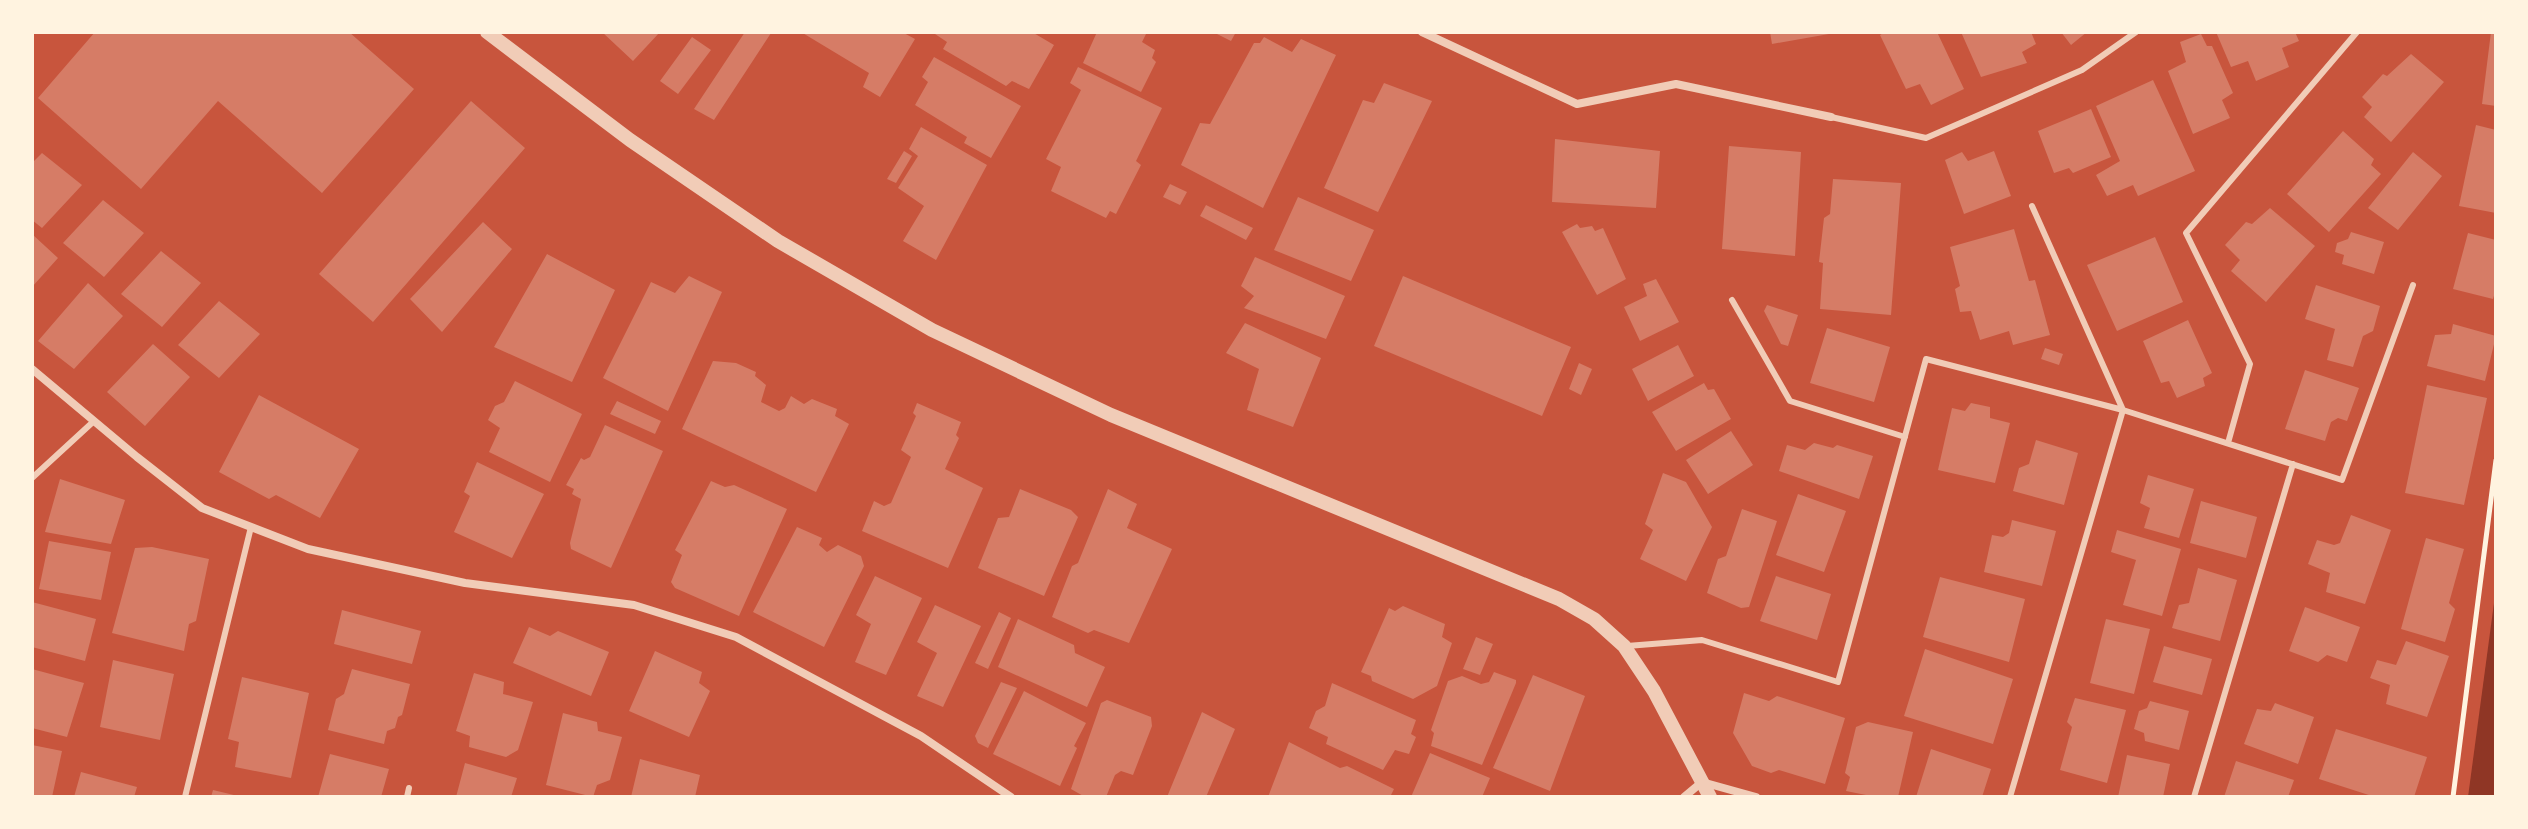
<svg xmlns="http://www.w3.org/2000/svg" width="2528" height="829" font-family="'PT Sans',sans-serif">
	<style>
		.water { fill: #8f3625 }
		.building { fill: #d67c66 }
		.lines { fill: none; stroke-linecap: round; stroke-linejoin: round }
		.path { stroke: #fff3e0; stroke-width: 5 }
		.service { stroke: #f1ccb7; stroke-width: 6 }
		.minor { stroke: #f1ccb7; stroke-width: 8 }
		.tertiary { stroke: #f1ccb7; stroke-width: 14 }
	</style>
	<rect width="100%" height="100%" fill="#c8553d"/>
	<path class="water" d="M2496,588V797H2468Z"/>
	<path class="building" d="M95,32H349L414,89L322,193L218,101L141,189L38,98Z
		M602,32H660L633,61Z
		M745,32L771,33L714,120L694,109Z
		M801,32H902L915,39L880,97L863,87L869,73Z
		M932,32H1032L1054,45L1029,89L1012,81L1006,86L943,49L947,42Z
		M1097,32H1147L1142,42L1155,50L1152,58L1156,62L1141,92L1083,63Z
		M1213,32H1236L1231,41Z
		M1770,32H1829V34L1772,44Z
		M1885,32H1937L1964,89L1931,105L1920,84L1906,89L1880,35Z
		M1961,32H2031L2036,44L2022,52L2027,63L1981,77Z
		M2061,32H2087L2071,45Z
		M2216,32H2295L2299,41L2282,48L2289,67L2256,81L2248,61L2231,67Z
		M2491,32H2496V106L2482,104Z
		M2201,34L2207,46H2212L2233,93L2222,100L2230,118L2193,134L2168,71L2186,62L2180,42Z
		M692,37L711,50L678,94L660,81Z
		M1264,37L1292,52L1301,39L1336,55L1263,208L1181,165L1200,123L1210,124L1254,43H1260Z
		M2411,54L2444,82L2391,142L2364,117L2372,107L2362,97L2383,74L2387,76Z
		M934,57L1021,106L991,158L964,143L967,137L915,105L928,82L922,77Z
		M1078,67L1162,108L1136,161L1141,165L1116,214L1110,211L1106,218L1051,191L1061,167L1046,159L1081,90L1070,83Z
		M2153,80L2195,171L2138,196L2133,185L2107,196L2096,175L2120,161L2096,106Z
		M1384,83L1432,101L1378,212L1324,188L1363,100L1374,103Z
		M471,101L525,148L373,322L319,274Z
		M2091,109L2111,157L2073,173L2069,168L2054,173L2038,131Z
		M2476,125L2496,130V213L2459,206Z
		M921,127L987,165L936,260L903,241L924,206L898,188L918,156L909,149Z
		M2343,131L2374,159L2371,165L2381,174L2329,232L2287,194Z
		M1555,139L1660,151L1656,208L1552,202Z
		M1729,146L1801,152L1795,256L1722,249Z
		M904,151L912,156L896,183L887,179Z
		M1994,151L2011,196L1964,214L1945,160L1962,152L1968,161Z
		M2413,152L2442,176L2398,230L2368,208Z
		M42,153L82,185L42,228L32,220V163Z
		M1833,179L1901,183L1891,315L1820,309L1823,263L1819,262L1824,218L1830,214Z
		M1170,184L1187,192L1180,205L1163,197Z
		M1298,197L1374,230L1351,281L1274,250Z
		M103,200L144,233L104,277L63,243Z
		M1206,205L1253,228L1246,240L1200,216Z
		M2270,208L2315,246L2266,302L2231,271L2240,260L2225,245L2246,222L2252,224Z
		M483,222L512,249L442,332L410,299Z
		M1577,224L1580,228L1592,226L1595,231L1603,228L1626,279L1597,295L1562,232Z
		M2014,229L2029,281L2035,280L2050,335L2013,345L2009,331L1980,340L1971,311L1960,312L1955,289L1960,286L1950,247Z
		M2351,232L2384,242L2374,274L2342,264L2344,255L2335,252L2337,243L2348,239Z
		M2468,233L2496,240V289L2493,299L2453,289Z
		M32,234L58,258L32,287Z
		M2155,237L2183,302L2117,331L2087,265Z
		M161,251L201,283L162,327L121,294Z
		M547,254L615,290L572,382L494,347Z
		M1255,257L1345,296L1326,339L1244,308L1254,296L1241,286Z
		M689,276L722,292L668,411L603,378L651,282L675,293Z
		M1403,276L1571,347L1542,416L1374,346Z
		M1656,279L1679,322L1640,341L1624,307L1647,296L1643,284Z
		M88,283L123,316L74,369L38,341Z
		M2316,285L2380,306L2373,331L2363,336L2353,367L2327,360L2335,329L2305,319Z
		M219,301L260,334L219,378L178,345Z
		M1767,305L1798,315L1788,346L1781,344L1764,311Z
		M2188,320L2212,373L2203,378L2205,386L2177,398L2169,381L2161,383L2143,341Z
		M1245,323L1321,358L1293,427L1247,410L1259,369L1226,353Z
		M2453,324L2496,336L2485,381L2427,366L2435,335L2451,334Z
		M1827,328L1890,347L1874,402L1810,383Z
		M153,344L190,377L145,426L107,392Z
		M1678,345L1694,376L1648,401L1632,369Z
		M2045,348L2063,354L2059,365L2041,359Z
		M713,361L736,363L756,372L755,376L766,385L761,402L779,411L785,408L791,396L804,404L812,399L837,409L835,416L849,424L816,492L682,429Z
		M1579,363L1592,369L1581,395L1569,389Z
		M2305,370L2359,388L2347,421L2338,418L2331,422L2325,441L2285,429Z
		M515,381L582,414L550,482L489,452L500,428L488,420L495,406L504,402Z
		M1704,383L1708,390L1714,389L1731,419L1676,451L1652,412Z
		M2427,385L2487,398L2464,505L2405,493Z
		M259,395L359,449L320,518L276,495L269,499L219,472Z
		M617,401L661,421L655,434L610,414Z
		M917,403L961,422L956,435L959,438L945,469L983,488L948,568L862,531L874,501L884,506L891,503L911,457L901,450L916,416L913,413Z
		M1971,403L1990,407V418L2010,423L1995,483L1938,470L1952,408L1965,411Z
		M605,425L663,451L611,568L571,549L570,543L581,499L572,494L574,489L566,485L581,458L584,460L590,457Z
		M1731,431L1753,465L1708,494L1686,460Z
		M2036,440L2078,453L2064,505L2013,491L2019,468L2029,464Z
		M1814,443L1833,448L1837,445L1873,456L1859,499L1779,471L1787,445L1805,450Z
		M477,462L544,494L512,558L454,532L470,496L464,492Z
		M1663,473L1686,482L1712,527L1686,581L1640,559L1653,530L1645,524Z
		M2148,475L2194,489L2179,538L2144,528L2150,508L2140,503Z
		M60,479L125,500L111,544L45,532Z
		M711,481L725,487L734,485L787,509L739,616L675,588L671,582L682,555L675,550Z
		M1020,489L1071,510L1078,517L1044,596L978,568L998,518L1009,517Z
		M1108,489L1137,504L1127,528L1172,549L1129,643L1094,630L1088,633L1052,617L1072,566L1078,563Z
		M1798,494L1846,511L1824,572L1776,555Z
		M2201,501L2257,517L2246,558L2190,543Z
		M1742,509L1777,521L1749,607L1741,608L1707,593L1718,559L1726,556Z
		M2351,515L2391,530L2365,604L2326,592L2330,573L2308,564L2317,540L2334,545L2340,543Z
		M2012,520L2056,531L2042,586L1984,572L1992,535L2003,537L2009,533Z
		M797,527L822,538L819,545L827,552L838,545L861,556L864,566L824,647L753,612Z
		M2117,530L2181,549L2162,616L2123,605L2136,560L2111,552Z
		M2426,538L2464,549L2449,603L2455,609L2445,642L2401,629Z
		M49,541L111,552L101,600L39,589Z
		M152,547L209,559L196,621L189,624L184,651L112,633L135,548Z
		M2198,568L2237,580L2220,641L2172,628L2179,605L2189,603Z
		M875,576L922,598L886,675L855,662L871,624L856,615Z
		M1776,576L1831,594L1817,640L1760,621Z
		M1940,577L2025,599L2009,662L1923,637Z
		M32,602L96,619L85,661L32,647Z
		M935,605L981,626L943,707L917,696L937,653L917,642Z
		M1403,606L1445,624L1442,637L1452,643L1437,686L1413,699L1372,681L1371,676L1361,672L1389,608L1395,611Z
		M2305,607L2360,627L2347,662L2327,655L2318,662L2289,651Z
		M342,610L421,631L412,664L334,644Z
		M999,612L1011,618L988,669L975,663Z
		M1018,619L1074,645L1075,653L1105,667L1087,707L998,667Z
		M2106,619L2150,629L2134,694L2090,683Z
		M529,627L550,636L558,631L609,652L591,696L513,663Z
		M1476,637L1493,644L1480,675L1463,669Z
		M2406,641L2449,656L2427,717L2386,704L2390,685L2370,678L2377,660L2396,665Z
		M2164,646L2212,659L2202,695L2153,682Z
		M1925,649L2013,679L1993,744L1904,716Z
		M655,651L702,672L699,683L710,691L689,737L629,711Z
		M113,660L174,674L160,740L100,727Z
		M32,669L84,683L67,737L32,728Z
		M352,669L410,684L402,715L398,717L395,728L387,731L384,744L328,730L336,699L344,694Z
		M1494,672L1516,680V683L1482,765L1431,746L1434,733L1431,730L1448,681L1462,676L1481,684L1489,682Z
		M474,673L504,682L503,694L533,702L518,750L506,757L469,747L470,736L456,731Z
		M1533,675L1585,696L1550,791L1493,768Z
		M242,677L309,693L291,778L235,767L239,742L228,739Z
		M1001,682L1017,688L988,748L978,743L975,736Z
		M1332,683L1416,720L1411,734L1416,737L1409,754L1395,750L1383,770L1326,744L1328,737L1309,728L1316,711L1325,706Z
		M1024,691L1086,723L1074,746L1077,748L1060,786L993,754Z
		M1744,693L1769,701L1777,696L1845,718L1825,784L1779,770L1771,773L1752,766L1733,733Z
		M2075,698L2126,710L2107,783L2060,770L2072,727L2067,722Z
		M1107,700L1151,717L1152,726L1133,775L1121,771L1115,775L1106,797H1085L1071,789L1101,703Z
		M2150,701L2189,711L2179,750L2145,741L2144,733L2134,729L2139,711L2147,708Z
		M2275,703L2314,717L2298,764L2244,744L2257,709L2271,711Z
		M1202,712L1235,729L1206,797H1167Z
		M563,713L597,722L598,731L622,737L610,780L597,785L593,797L546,785Z
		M1868,722L1913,732L1898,797H1876L1846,791L1850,777L1845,773L1856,727Z
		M2336,729L2427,757L2414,797H2375L2319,779Z
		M1289,742L1340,768L1347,766L1394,789L1390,797H1268Z
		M32,745L62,751L52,797H32Z
		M1931,749L1991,769L1982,797H1916Z
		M1430,753L1490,778L1482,797H1411Z
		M330,754L389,769L381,797H318Z
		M2127,755L2170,764L2163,797H2118Z
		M640,759L700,775L695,797H631Z
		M2236,761L2294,780L2288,797H2224Z
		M465,763L517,778L511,797H456Z
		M81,772L137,787L134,797H74Z
		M213,790L238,796V797H211Z"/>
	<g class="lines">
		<path class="path" d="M2453,797L2496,460"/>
		<path class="service" d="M1831,117L1926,138L2082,70L2136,32
			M1732,300L1790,401L1905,437
			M2228,443L2250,364L2186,233L2357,32
			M32,478L94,421
			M1627,646L1702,640L1838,682L1926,359L2123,410L2342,480L2413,285
			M185,797L251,527
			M407,797L409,788
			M2010,797L2123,410L2032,206
			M2194,797L2293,464"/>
		<path class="minor" d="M1422,32L1577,104L1676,84L1831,117
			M32,369L137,457L202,508L308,549L465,583L634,605L736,637L921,736L1011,797
			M1684,797L1702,782L1756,797"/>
		<path class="tertiary" d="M487,32L630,140L778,241L932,330L1111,415L1559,599L1594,619L1624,646L1654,691L1710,797"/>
	</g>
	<rect width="2528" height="829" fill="none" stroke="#fff3e0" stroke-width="68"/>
</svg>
